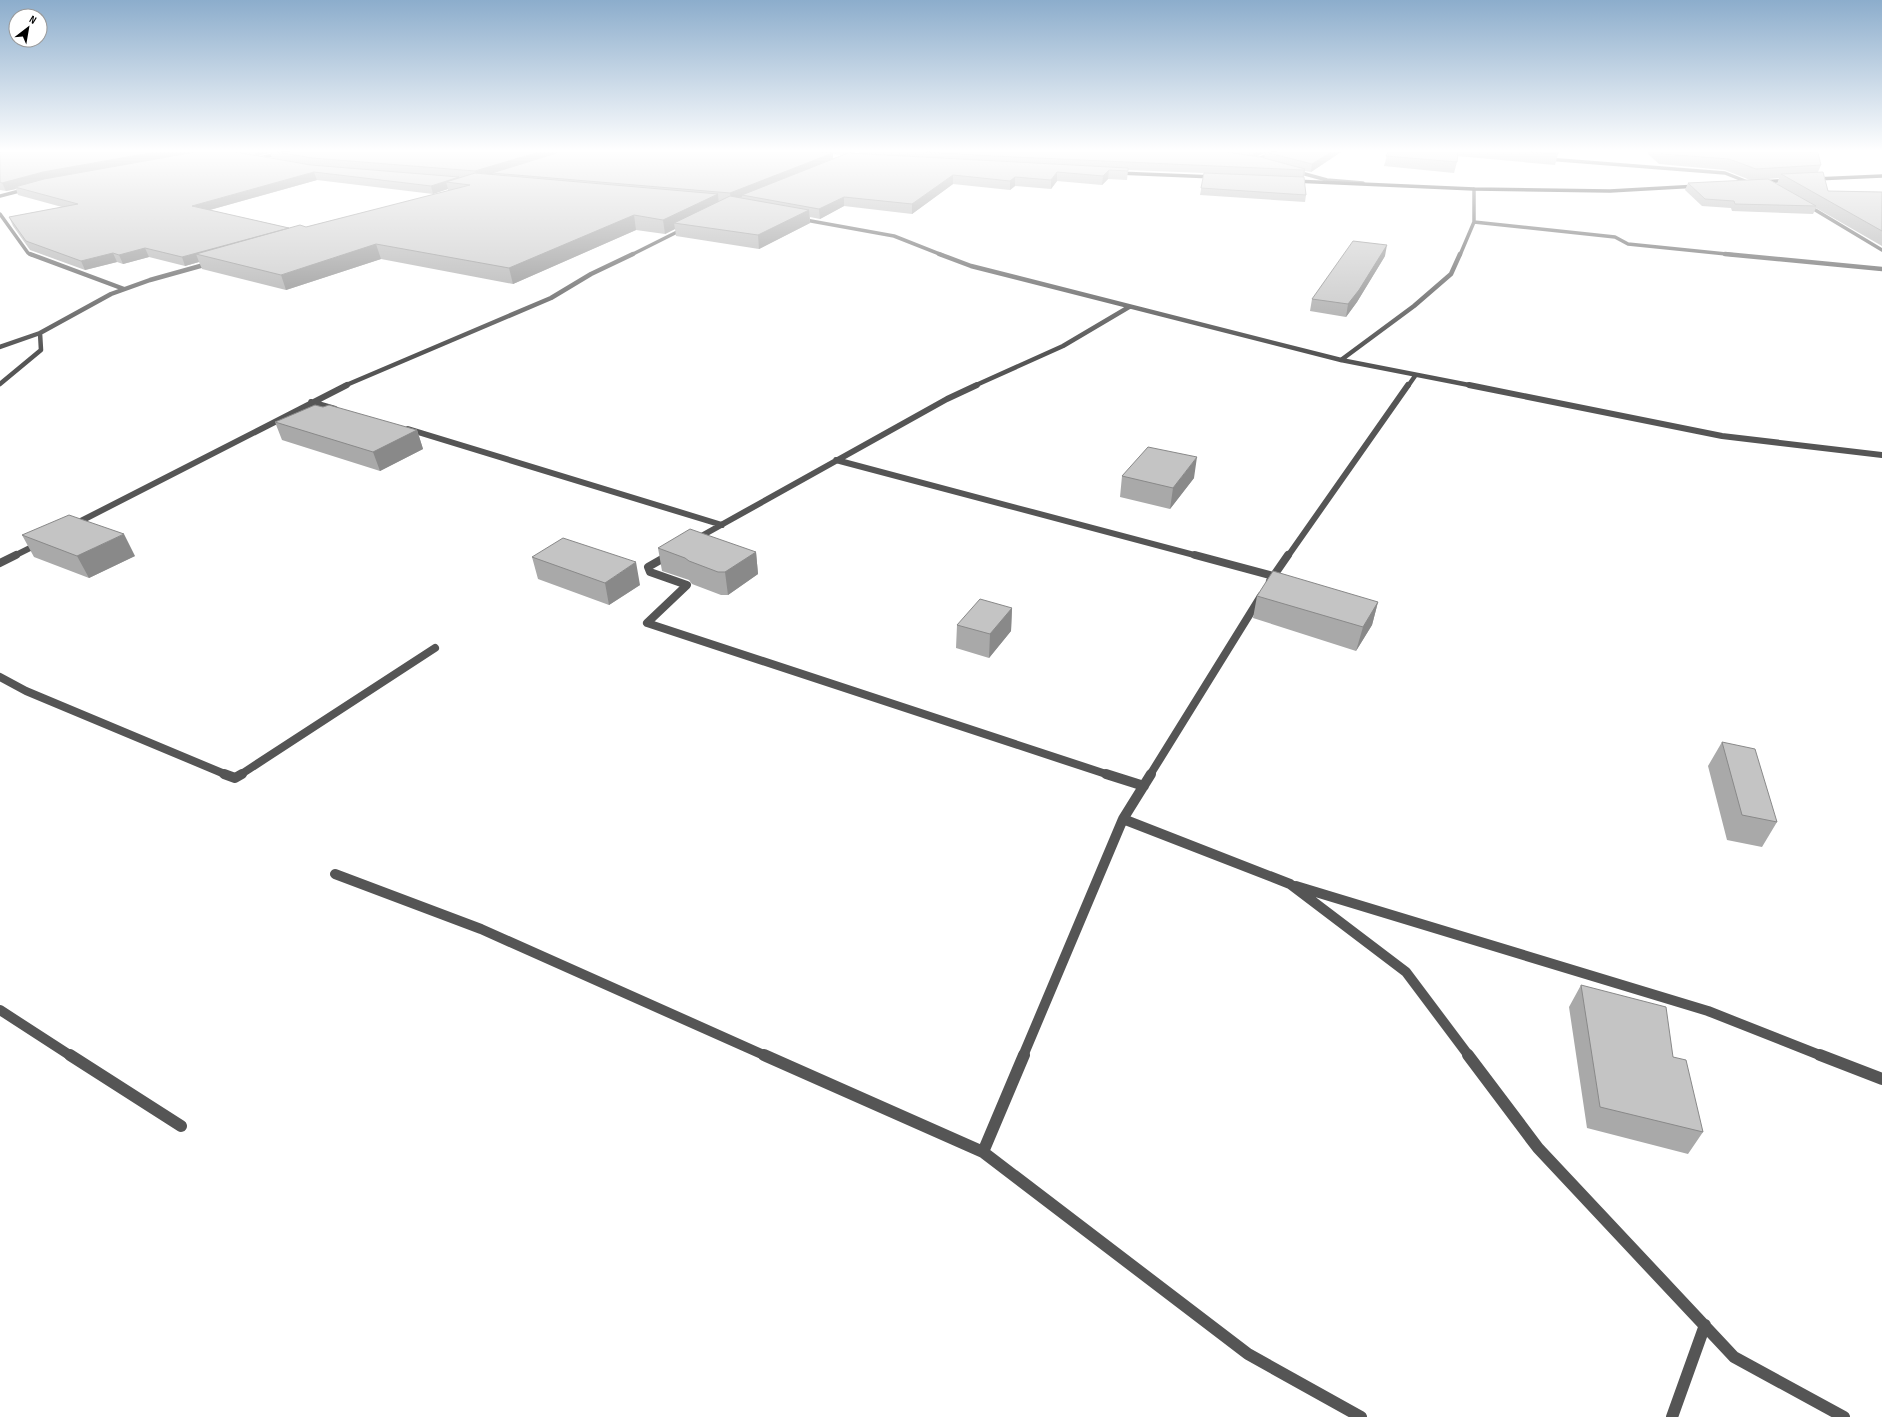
<svg xmlns="http://www.w3.org/2000/svg" width="1882" height="1417" font-family="'Sofia Sans Condensed',sans-serif">
	<style>
		.lines { fill: none; stroke-linecap: round; stroke-linejoin: round }
		.street-far5 { stroke: #555; stroke-width: 3.5 }
		.street-far4 { stroke: #555; stroke-width: 4.5 }
		.street-far3 { stroke: #555; stroke-width: 6 }
		.street-far2 { stroke: #555; stroke-width: 8 }
		.street-far1 { stroke: #555; stroke-width: 10 }
		.street { stroke: #555; stroke-width: 12 }
		.secondary { stroke: #222; stroke-width: 3.5 }
		.wall { fill: #a9a9a9; fill-rule: evenodd }
		.shaded-wall { fill: #898989 }
		.building { fill: #c4c4c4; stroke: #898989 }
	</style>
	<rect width="100%" height="100%" fill="#fff"/>
	<g class="lines">
		<path class="street-far5" d="M254,159L288,152
			M1547,159L1725,173L1750,183
			M1253,161L1275,152
			M1294,171L1327,180L1363,183
			M0,196L27,189
			M1807,205L1882,250
			M0,214L28,253L32,255
			M800,219L894,236L942,255
			M1474,222L1615,237L1628,244L1736,255
			M631,255L685,228
			M1460,255L1474,222V189"/>
		<path class="street-far4" d="M30,254L124,289
			M939,254L971,266L1341,360L1474,386
			M1725,254L1882,269
			M0,347L40,333
			M1341,360L1414,306L1451,274L1460,254
			M0,384L41,350L40,333L111,294L150,280L211,263
			M344,386L551,298L591,274L633,254
			M974,386L1063,346L1129,307
			M1408,386L1415,376"/>
		<path class="street-far3" d="M1469,385L1722,436L1882,455
			M311,402L335,409
			M408,429L722,525
			M836,460L1198,556
			M75,524L347,385
			M696,539L947,399L977,385
			M14,556L38,544
			M667,556L669,555
			M1288,556L1408,385"/>
		<path class="street-far2" d="M669,555L648,567L650,572L687,585L647,623L1109,775
			M1195,555L1273,576
			M0,563L16,555
			M1270,581L1288,555
			M0,677L26,691L227,775
			M240,775L435,648
			M1150,775L1261,596"/>
		<path class="street-far1" d="M224,774L235,778L242,774
			M1106,774L1144,786
			M1151,774L1123,819L1290,884L1406,972L1469,1056
			M335,874L481,929L766,1056
			M1296,886L1708,1011L1822,1056
			M0,1010L71,1056
			M1023,1056L1123,819"/>
		<path class="street" d="M70,1055L181,1126
			M764,1055L983,1152L1248,1354L1361,1417
			M1468,1055L1538,1148L1734,1357L1844,1417
			M1820,1055L1882,1079
			M983,1152L1024,1055
			M1672,1417L1705,1325"/>
		<path class="secondary" d="M1118,173L1214,177
			M1815,179L1882,176
			M1294,181L1474,189L1610,191L1698,186
			M1761,182L1789,180"/>
	</g>
	<path class="wall" d="M0,152H854L851,153H859V152H1341L1311,172L1305,171L1304,177L1306,195L1305,202L1200,195L1204,173L1128,170L1127,180L1108,179L1102,185L1057,181L1051,189L1015,186L1010,190L953,184L912,214L844,206L820,219L810,217V223L759,249L676,236L675,229L665,234L636,230L513,284L381,259L286,290L202,269L199,262L185,266L149,257L123,264L117,262L85,270L30,250L13,226L9,217L62,207L18,195L16,189L6,191L0,190ZM270,153L272,158L257,155ZM1265,153L1264,158L1256,156ZM833,154L843,155L833,159ZM317,180L433,194L448,189V191L306,227L289,228L210,210Z
		M1388,152H1555L1558,154L1555,165L1457,156V162L1454,173L1384,166Z
		M1649,152H1805L1821,165L1818,172L1828,191L1882,192V246L1816,208L1813,214L1732,211L1731,208L1702,206L1685,190L1688,183L1750,180L1725,170L1659,164L1648,154ZM1779,178L1777,184L1768,179Z
		M1385,256L1357,302L1346,317L1310,311L1312,299Z
		M323,407L417,430L423,449L380,471L282,440L275,422Z
		M1122,476L1194,478L1170,509L1120,497Z
		M22,535L135,556L89,578L34,557Z
		M658,548L756,552L758,574L728,595H721L692,584L689,580L662,571Z
		M532,557L640,585L609,605L538,579Z
		M1257,596L1378,602L1372,625L1356,651L1253,618Z
		M1012,608L1011,631L989,658L956,648L957,625Z
		M1722,742L1777,822L1762,847L1727,840L1708,766Z
		M1581,985L1703,1132L1688,1154L1587,1128L1569,1007Z"/>
	<path class="shaded-wall" d="M155,152H201L15,187L16,189L6,191L2,183L43,172Z
		M255,152H270V153L256,156Z
		M539,152H566L492,173L493,175L477,180L475,171Z
		M847,152H854L847,155Z
		M1254,152H1269H1265V153L1253,158Z
		M1331,152H1341L1311,172L1312,164Z
		M833,153V161L742,195V197L731,202L730,193Z
		M1305,169L1304,177L1302,178L1304,170Z
		M1109,170L1108,179L1102,185L1103,176Z
		M314,172L317,180L195,214L192,206Z
		M1057,172V181L1051,189V180Z
		M953,175V184L912,214V204Z
		M459,177L461,184L446,182L448,189L433,194L431,186Z
		M1015,177V186L1010,190V181Z
		M718,194L719,207L674,223L675,229L665,234L663,220Z
		M844,197V206L820,219L819,209Z
		M809,210L810,223L759,249L758,235Z
		M634,215L636,230L513,284L509,268Z
		M289,228L292,237L196,254L199,262L185,266L182,257Z
		M376,244L381,259L286,290L281,275Z
		M1387,245L1385,256L1357,302L1346,317L1348,304Z
		M145,248L149,257L123,264L119,255Z
		M113,253L117,262L85,270L81,261Z
		M417,430L423,449L380,471L373,452Z
		M1197,457L1194,478L1170,509L1173,488Z
		M124,534L135,556L89,578L77,556Z
		M756,552L758,574L728,595L725,572Z
		M636,562L640,585L609,605L605,583Z
		M1378,602L1372,625L1356,651L1363,627Z
		M1012,608L1011,631L989,658L990,634Z"/>
	<path class="building" d="M0,152H155L43,172L2,183L0,182Z
		M195,152H235L311,165L459,177L431,186L314,172L192,206L289,228L182,257L145,248L119,255L113,253L81,261L26,241L9,217L78,204L15,187L44,179Z
		M277,152H539L475,171L312,158Z
		M560,152H818L833,153L730,193L492,173Z
		M926,152H1226L1260,157L1305,169L1304,170L993,156Z
		M1265,152H1331L1312,164Z
		M1388,152H1458L1457,162L1386,156Z
		M1530,152H1558V154Z
		M1661,152H1805L1818,153L1821,165L1756,169L1729,159L1663,154Z
		M848,153L1128,168V171L1109,170L1103,176L1057,172L1051,180L1015,177L1010,181L953,175L912,204L844,197L819,209L742,195Z
		M1823,172L1828,191L1882,192V231L1781,174Z
		M475,173L718,194L663,220L634,215L509,268L376,244L281,275L196,254L300,225L306,227L470,185L446,182Z
		M1204,173L1304,177L1306,195L1201,188Z
		M1768,179L1816,206L1735,204L1734,201L1705,199L1688,183Z
		M730,196L809,210L758,235L674,223Z
		M1353,241L1387,245L1359,290L1348,304L1312,299Z
		M315,405L323,407L329,405L417,430L373,452L275,422Z
		M1148,447L1197,457L1173,488L1122,476Z
		M69,515L124,534L77,556L22,535Z
		M690,529L756,552L725,572H718L689,561L685,558L658,548Z
		M563,538L636,562L605,583L532,557Z
		M1273,571L1378,602L1363,627L1257,596Z
		M980,599L1012,608L990,634L957,625Z
		M1722,742L1755,749L1777,822L1742,815Z
		M1581,985L1666,1007L1673,1057L1686,1060L1703,1132L1600,1107Z"/>
	<linearGradient id="sky" x2="0" y2="1"><stop stop-color="#8cadcc"/><stop offset="0.43" stop-color="#fff"/><stop offset="1" stop-color="#fff" stop-opacity="0"/></linearGradient>
	<rect width="1882" height="350" fill="url(#sky)"/>
	<g transform="translate(28 28) rotate(31)"><circle r="19" fill="#ffffff" stroke="#999999"/>
	<path d="M0-3L7 15L0 10L-7 15Z" fill="#000000"/>
	<text y="-6" font-size="11" font-weight="bold" text-anchor="middle" fill="#000000">N</text>
	</g>
</svg>
